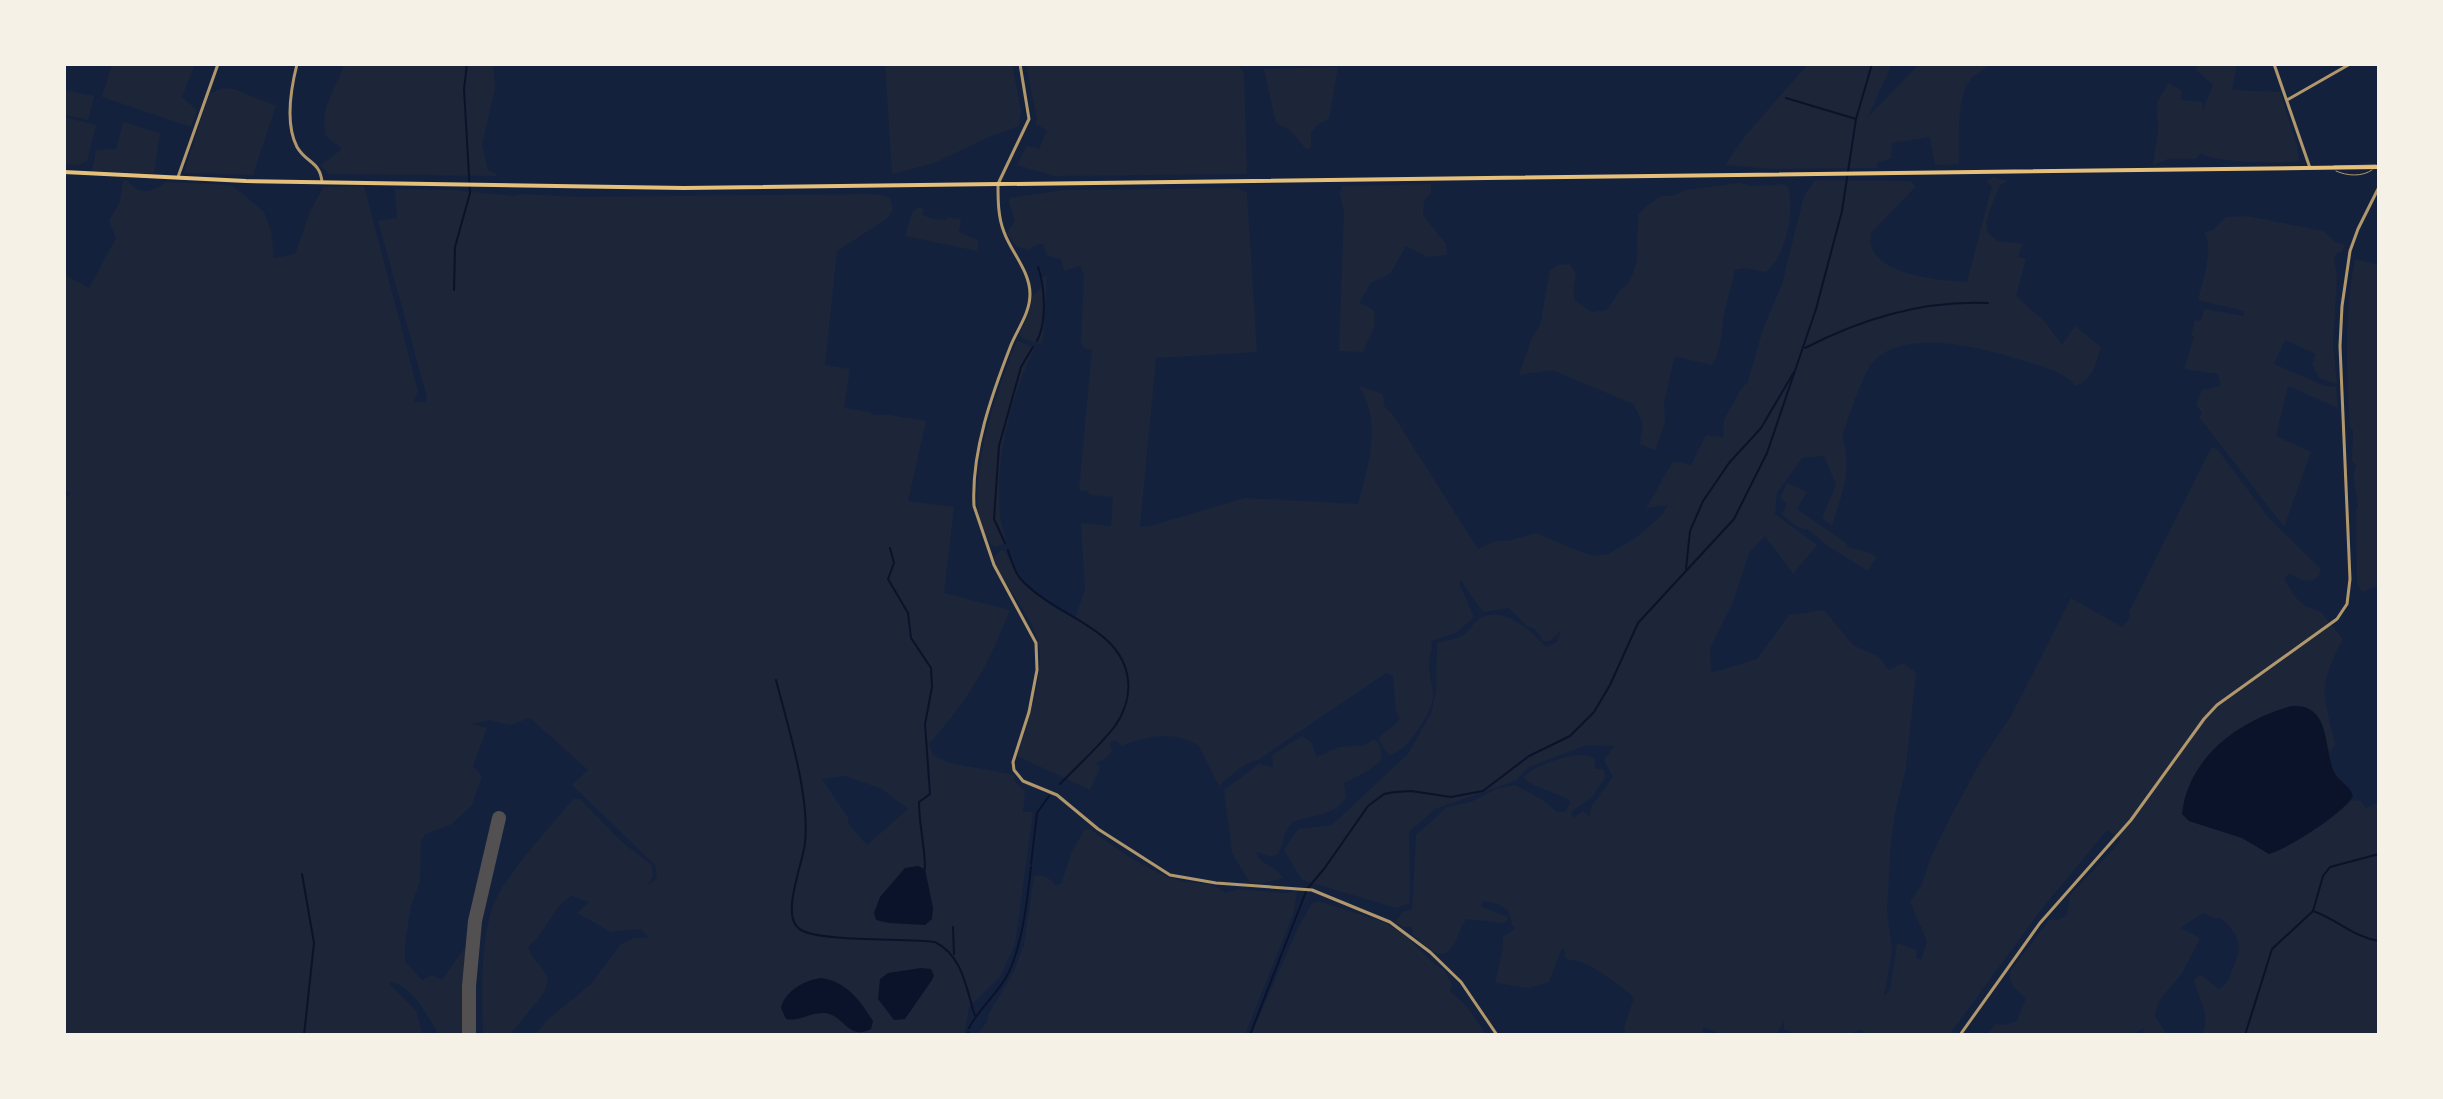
<svg xmlns="http://www.w3.org/2000/svg" width="2443" height="1099" font-family="Mulish,sans-serif">
	<style>
		.green { fill: #1d2539; fill-rule: evenodd }
		.water { fill: #0b132b }
		.lines { fill: none; stroke-linecap: round; stroke-linejoin: round }
		.stream { stroke: #0b132b; stroke-width: 2 }
		.taxiway { stroke: #525050; stroke-width: 14 }
		.service { stroke: #b1986c; stroke-width: 1 }
		.minor { stroke: #b1986c; stroke-width: 3 }
		.tertiary { stroke: #b1986c; stroke-width: 3 }
		.primary { stroke: #e5c07b; stroke-width: 4 }
	</style>
	<rect width="100%" height="100%" fill="#14213d"/>
	<path class="green" d="M112,64H195L182,97L197,110L191,127L102,97L111,68L115,65Z
		M344,64H493L495,88L482,145L488,170L499,176L328,174L321,165L342,149L325,135C321,101 335,94 344,64Z
		M885,64H1012L1021,111L1019,126L989,137L934,163L892,174Z
		M1026,64H1237L1244,72L1247,174L1054,176L1017,165L1027,146L1039,149L1047,130L1035,124L1037,119Z
		M1808,64H1892L1868,117L1919,64H1991C1984,69 1975,74 1970,80C1956,98 1959,143 1959,164L1935,165L1930,137L1892,143L1891,158L1877,163V168L1772,169L1725,165L1745,136Z
		M2198,64H2237L2232,90L2280,92L2297,146L2299,161C2281,164 2213,163 2201,153L2196,159H2168L2153,165L2158,130L2157,102L2169,83L2182,91L2181,100L2202,102L2203,110L2213,85L2195,69Z
		M1338,67L1329,119L1317,125L1311,133V147L1307,150L1290,130L1276,123L1264,69Z
		M223,88L234,89L276,106L253,175L184,173L209,94Z
		M64,90L94,96L88,120L64,115Z
		M64,117L96,125L87,161L78,165L64,164Z
		M123,122L160,133L154,174L92,171L96,150L116,149Z
		M1993,177L2008,181L2000,185L1998,189L1986,221L1987,232L1998,241L2023,244L2018,257L2026,259L2016,296L2045,322L2062,345L2075,326L2101,347C2096,363 2093,379 2076,386C2064,372 2044,367 2027,362C1988,349 1906,326 1873,362C1862,374 1849,418 1842,436C1853,470 1842,493 1832,526L1822,518L1836,485L1824,456L1802,458L1777,493L1775,514L1817,545L1793,574L1765,536L1749,553L1733,602L1710,648L1711,673L1757,659L1789,615L1824,610L1853,645L1879,657L1889,670L1903,663L1916,673L1906,768L1896,808L1891,840L1887,910L1892,952L1884,996L1890,990L1897,943L1917,950L1916,958L1921,960L1927,941L1910,902L1922,884L1930,859L1952,814L1981,761L2011,716L2071,598L2122,627L2130,617L2129,612L2210,450L2213,447L2218,450L2269,518L2321,569L2319,576C2308,585 2300,579 2289,573L2284,579L2296,598L2305,606L2321,612L2343,639C2317,689 2323,691 2335,744L2330,752C2324,737 2322,713 2303,706C2293,703 2283,709 2274,713C2220,734 2209,750 2184,800L2190,821L2242,838L2269,854L2326,822L2351,801L2360,800L2366,808L2379,802V1035H2202C2211,1015 2199,1000 2194,980L2201,975L2219,989C2228,984 2229,978 2233,968C2244,944 2239,934 2219,917L2216,919L2203,913L2181,928L2200,938C2194,950 2188,962 2182,973C2171,989 2158,996 2155,1016L2167,1035H2141L2145,1027L2133,1035H1987L1995,1024L2004,1025L2017,1021L2026,998C2016,991 2007,983 2011,970L2050,919L2058,920L2067,915L2070,895L2118,844L2121,839L2107,830L2041,910L1949,1035H1862L1864,1031L1860,1030C1845,1038 1799,1039 1784,1029V1020L1777,1035H1722L1704,1027L1702,1035H1626L1624,1028L1634,998C1630,992 1593,966 1584,963C1578,960 1571,961 1565,958L1564,949L1561,950L1549,982L1529,988L1495,983L1503,947V937L1516,928L1512,925L1508,910L1498,904L1484,901L1481,906L1507,917L1508,920L1504,923L1467,919C1457,928 1455,962 1434,952C1427,949 1420,940 1413,935L1412,927H1403L1395,922L1402,912L1412,909L1416,835L1447,807L1471,802L1496,789L1515,785L1543,800L1557,812H1565L1570,803L1568,799L1529,783L1523,777C1535,765 1580,748 1594,758L1595,769H1603L1606,776L1592,797L1571,812L1573,818L1583,811L1589,816L1592,805L1613,777L1604,760L1614,746L1587,745L1529,767L1515,781L1435,809L1409,832L1410,903L1396,908L1302,880L1284,850L1298,829L1332,825L1408,754L1431,713L1436,692L1437,643C1445,641 1455,639 1462,636C1469,632 1473,623 1480,618C1503,605 1532,631 1546,647L1557,642L1561,631L1550,641H1543L1535,629L1527,626L1509,608L1483,612L1461,581L1459,583L1474,617L1456,633L1431,641C1434,652 1428,656 1429,665C1429,676 1433,686 1433,697C1432,713 1406,753 1390,755L1385,751L1379,739C1382,732 1394,727 1400,719L1396,711L1393,676L1386,673L1258,760C1247,760 1228,778 1219,786L1199,746C1174,730 1147,736 1122,746L1116,740L1110,742L1112,751L1106,758L1096,763L1100,768L1090,790L1017,756C1027,727 1044,675 1039,645C1035,622 1006,586 994,563L995,556L1002,549L1005,551C1021,581 1043,605 1075,618L1085,589L1081,523L1111,526L1113,497L1091,495L1087,491L1079,490L1092,350L1084,348L1081,341L1084,275L1080,266L1064,271L1061,259L1047,255L1043,244H1038L1028,250L1016,246L1007,234L1015,220L1009,203L1010,198L1064,190L1238,188L1247,193L1257,352L1156,358L1140,527L1150,526L1245,498L1358,504C1368,465 1383,423 1359,386L1383,394L1384,406L1393,415L1478,549L1495,541H1508L1536,533L1581,552L1596,556L1608,554L1637,537L1662,515L1668,505L1646,508L1673,461L1691,465L1706,435L1723,437L1724,420L1740,391L1748,381L1763,329L1782,284L1804,196L1815,180L1910,181L1916,186L1871,233C1863,275 1938,280 1967,282L1992,186L1986,182Z
		M127,180C141,197 151,192 166,182L232,185L264,212L271,231L274,258L295,254L310,212L323,187L364,186L418,391L414,401L425,403L427,397L378,221L397,218L395,189L453,190L514,196L522,194L580,197L867,194L882,195L890,198L893,210L888,218L837,251L825,365L850,369L844,408L869,412L873,415H889L926,421L908,501L954,507L944,593L1010,610C987,668 970,697 929,744L933,755L950,763L1015,775L1014,781L1025,791L1023,812H1033L1015,945L1000,977L969,1007L964,1035H535L546,1021L591,984L621,944L634,938L649,937L640,929L611,932L577,913L589,902L571,896C552,908 546,932 528,947C535,964 539,962 546,974C556,989 519,1019 511,1035H483C482,996 479,930 498,895C514,866 548,829 570,803L574,799H580L622,842L652,865L653,876L647,886L657,878L655,865L572,785L588,770L530,718L510,725L490,720L471,724L487,728L473,766L482,776L472,805L452,824L426,834L421,840L420,882L411,906L405,943V962L422,980L432,975L442,980L464,949L474,950V1035H439C429,1018 412,985 391,982L389,983L417,1012L422,1035H64V496L68,497L70,492L64,491V274L89,288L116,238L109,221L120,201L123,181ZM845,776L882,789L908,809L867,845L849,825L848,818L822,779Z
		M1740,183L1753,186L1784,184L1788,187C1795,211 1786,257 1766,272L1745,268L1735,270C1732,285 1727,300 1724,315C1721,332 1722,350 1712,365L1677,357L1674,359L1664,403L1665,423L1655,450L1640,444L1643,423L1633,404L1552,370L1519,375L1532,337L1540,325L1550,271L1558,265L1570,264L1576,274L1573,290L1575,301L1592,312L1607,310L1621,289L1628,284L1633,273L1637,260L1638,215L1645,207L1661,196H1672L1686,190Z
		M1431,184V193L1424,201L1423,215L1446,244L1447,255L1428,257L1406,246L1391,273L1371,283L1359,303L1374,310L1375,325L1363,352L1339,351L1344,212L1340,194L1342,186Z
		M919,207L924,210L922,214L931,219L947,220L948,217L961,219L959,232L979,241L977,251L905,236L912,212Z
		M2247,216L2323,231L2336,242L2345,245L2342,252L2337,253L2334,257L2337,276L2333,345L2337,384L2319,378L2312,365L2316,354L2285,340L2274,364L2325,386L2336,387L2338,408L2288,386L2276,436L2311,452L2284,527L2199,417L2202,413L2196,404L2202,390L2221,386L2218,374L2184,369L2194,337L2191,336L2195,320L2201,321L2204,309L2244,316V311L2198,300C2202,280 2215,250 2204,232L2213,230L2226,217Z
		M2355,259L2379,265V589L2377,586L2362,592L2357,584L2356,511L2358,505L2353,475L2356,466L2352,460L2353,431L2350,427C2346,371 2344,315 2355,259Z
		M1047,275L1043,338L1040,344L1022,338L1019,334L1029,313L1032,296L1041,288L1042,278Z
		M1017,341L1035,348C1009,397 986,490 1007,543L994,547C953,508 998,387 1017,341Z
		M1787,483L1807,492L1797,509L1845,542L1849,548L1865,551L1877,557L1868,571L1826,545L1809,530C1799,530 1789,521 1782,514L1787,503L1780,498Z
		M1302,736L1311,742L1317,757L1339,747L1365,745L1374,739L1380,745L1382,758C1377,768 1355,777 1344,783L1346,798C1331,820 1300,814 1290,825C1282,834 1284,846 1277,855L1270,856L1256,852C1261,866 1276,866 1283,878L1263,883H1250L1232,853L1224,790L1259,764L1273,767L1272,755Z
		M1090,829C1117,849 1144,869 1177,880C1192,885 1214,880 1225,893L1239,889L1283,893L1297,891L1294,912L1245,1035H976L988,1021V1015L1014,971L1024,944L1034,876C1044,874 1049,877 1055,885L1061,884L1071,854L1084,830Z
		M1318,901L1384,922L1404,934L1432,962L1445,971L1452,985L1450,992C1467,1002 1475,1020 1487,1035H1251L1298,928L1312,903Z"/>
	<path class="water" d="M2292,706C2331,704 2323,746 2334,772C2339,782 2350,785 2353,796C2344,813 2288,849 2269,854L2242,838L2189,821L2182,814C2188,757 2240,720 2292,706Z
		M918,866L925,869L933,908L932,919L925,925L889,923L876,920L874,913L880,897L905,868Z
		M921,968L931,969L934,976L932,980L905,1019L894,1020L878,999L880,979L888,973Z
		M821,978C847,982 859,999 873,1021L871,1029C848,1041 844,1015 825,1013C811,1012 799,1022 786,1019L781,1008C785,991 804,980 821,978Z"/>
	<g class="lines">
		<path class="stream" d="M1786,98L1856,119
			M454,290L455,247L470,193L464,89L467,64
			M1037,341C1047,322 1045,287 1038,267
			M1805,348C1861,319 1924,300 1988,303
			M1005,543L994,519L999,446L1021,367L1033,347
			M890,548L894,563L888,579L908,613L911,638L931,668L932,687L925,724L930,794L919,802C919,825 925,846 925,869
			M1008,550C1011,559 1014,571 1020,578C1053,617 1122,626 1128,680C1130,696 1124,713 1115,726C1099,747 1078,765 1060,784
			M1686,569L1690,531L1703,501L1729,463L1761,428L1794,372
			M776,680C788,727 810,795 805,843C803,864 779,918 801,930C822,942 906,938 935,942C963,956 966,988 975,1016
			M1031,864L1037,813L1049,796
			M302,874L314,943L304,1035
			M2313,911C2337,919 2353,937 2379,941
			M953,927L954,954
			M969,1028C979,1008 999,993 1009,972C1023,941 1027,901 1031,867
			M968,1035V1032
			M1250,1035L1307,889L1324,869L1368,806L1384,794L1395,792L1411,791L1451,797L1483,791L1529,756L1570,736L1594,712L1610,685L1638,623L1734,519L1767,453L1816,309L1842,211L1856,119L1872,64
			M2245,1035L2272,949L2313,911L2323,876L2330,867L2379,854"/>
		<path class="taxiway" d="M469,1035V986L475,921L499,818"/>
		<path class="service" d="M2334,166L2376,165
			M2336,171C2347,176 2362,177 2372,170"/>
		<path class="minor" d="M297,64C291,88 285,124 297,147C306,163 320,161 322,182
			M2274,64L2310,168
			M2287,100L2350,64
			M178,177L218,64
			M998,184C998,200 998,217 1004,232C1011,252 1030,271 1030,294C1030,313 1018,328 1011,345C992,394 971,452 974,506L994,565L1036,643L1037,670L1029,712L1013,762L1014,770L1023,781L1057,795L1098,829L1170,875L1216,883L1312,890L1390,922L1430,952L1461,982L1497,1035"/>
		<path class="tertiary" d="M998,184L1029,119L1020,64
			M1960,1035L2040,923L2131,820L2204,719L2217,705L2337,619L2347,604L2350,579L2340,346L2342,306L2350,251L2358,229L2379,187"/>
		<path class="primary" d="M64,172L246,181L684,188L2379,167"/>
	</g>
	<rect width="2443" height="1099" fill="none" stroke="#f6f1e7" stroke-width="132"/>
</svg>
